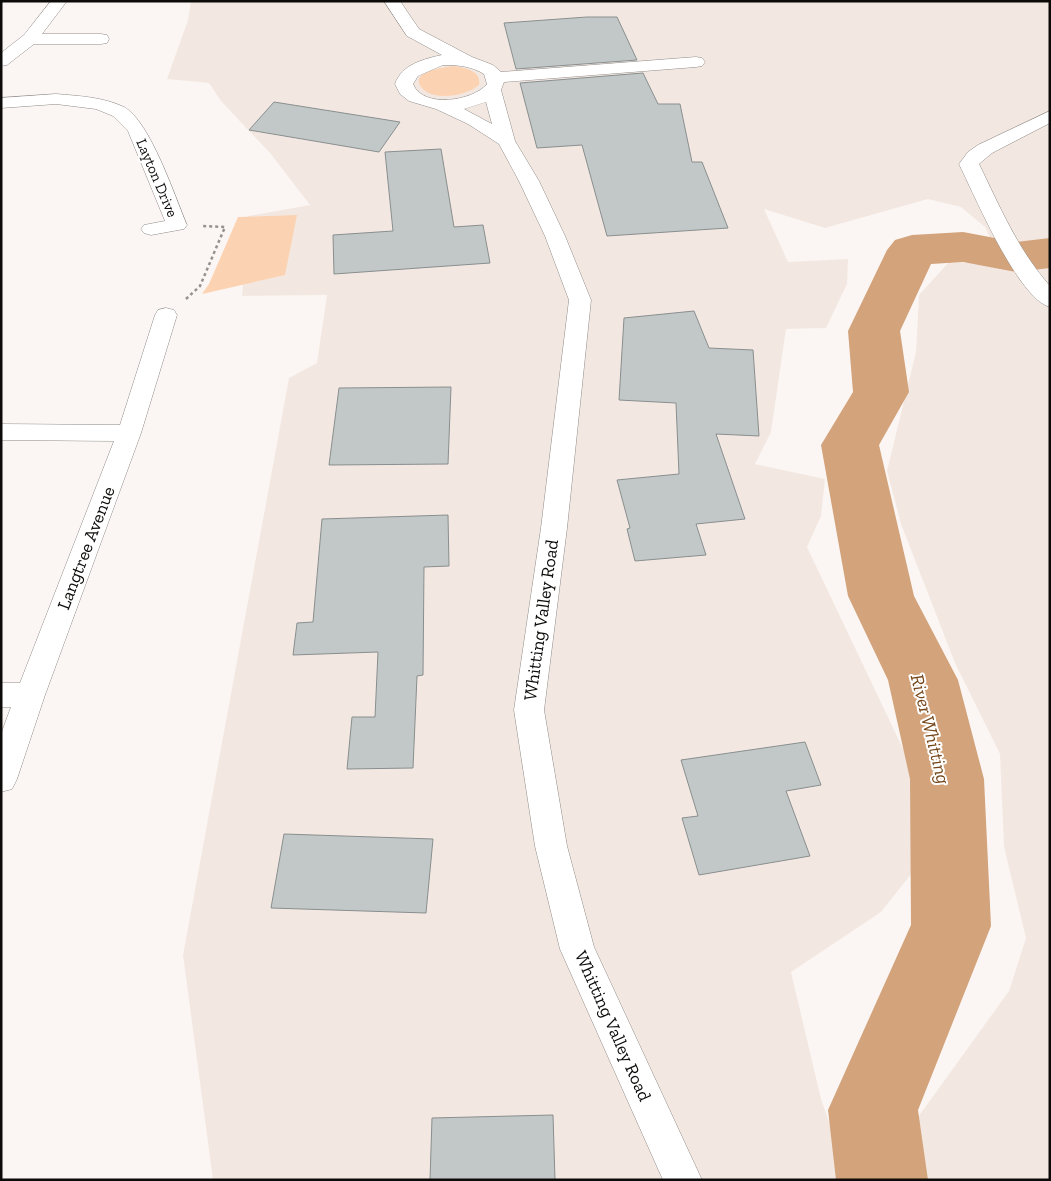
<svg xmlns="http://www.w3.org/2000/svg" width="1051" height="1181" font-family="'Zilla Slab',serif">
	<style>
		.built { fill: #f3e8e1 }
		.green { fill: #fcd3b2 }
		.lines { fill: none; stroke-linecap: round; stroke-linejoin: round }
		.river { fill: #d3a37b; fill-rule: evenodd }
		.building { fill: #c2c8c8; stroke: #898e8f }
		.minor-casing { stroke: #8f8b88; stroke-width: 1 }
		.path { stroke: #94918e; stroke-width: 2.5; stroke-dasharray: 3 3; stroke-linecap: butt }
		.minor { fill: #fff; fill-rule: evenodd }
		.labels { text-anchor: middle; stroke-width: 4; stroke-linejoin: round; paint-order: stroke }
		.far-street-label { font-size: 15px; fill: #0c0b0a; stroke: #fff }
		.street-label { font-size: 18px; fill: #0c0b0a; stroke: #fff }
		.water-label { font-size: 19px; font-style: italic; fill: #754619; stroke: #fff }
	</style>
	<rect width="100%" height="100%" fill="#fbf6f3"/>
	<path class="built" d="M191,1H1050V241L1029,244L1046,263L1050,265V1180H924L908,1131L1009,991L1026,938L1004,847L1000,754L955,663L901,524L887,471L916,352L919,295L949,262L1004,265L985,227L961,207L928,199L825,228L764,209L788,262L848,259L847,284L826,328L786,329L771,432L755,464L825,479L821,516L807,547L916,776L931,849L881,912L791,972L821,1099L849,1180H213L183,955L289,378L317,363L327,295L242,296L248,216L310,205L270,153L221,101L209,83L167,79L188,20Z"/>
	<path class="green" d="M454,66C465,68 482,71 479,85C467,96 432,102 421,87C409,71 446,67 454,66Z
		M297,215L285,275L202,294L209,284L238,217Z"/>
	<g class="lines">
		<path class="river" d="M963,232L1016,242L1050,238V268L1016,272L963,262L931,264L900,331L909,392L879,445L914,596L958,680L984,779L991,926L918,1110L928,1180H836L828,1110L911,925L910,779L888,680L848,596L821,445L853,392L848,331L887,250L895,240L912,235Z"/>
	</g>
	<path class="building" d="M587,17H617L637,60L516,69L504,23Z
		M643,73L658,104H680L692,162H702L728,228L607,236L582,145L537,148L520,83Z
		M274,102L400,122L379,152L249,130Z
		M441,149L454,227L483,225L490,263L334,274L333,235L393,231L385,152Z
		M694,311L709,348L753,350L759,436L716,434L745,519L696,524L706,555L635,561L627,529L630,528L617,480L679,474L676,403L619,400L624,318Z
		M451,387L448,464L329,465L339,388Z
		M448,515L449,566L424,567L423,675L417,676L413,768L347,769L352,717H375L378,652L293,655L297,623L313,622L322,519Z
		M805,742L821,785L786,791L810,856L699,875L682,818L698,816L681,760Z
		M284,834L433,839L426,913L271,908Z
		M553,1115L555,1180H430L432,1118Z"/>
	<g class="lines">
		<g class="minor-casing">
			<path id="minor" d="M51,1H67L42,34H101L107,35L109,39L107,43L101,44H34L7,65L1,66V53L24,35Z
				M384,1H400L419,29L472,57L493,65L501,72L696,57L702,58L705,62L702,66L696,67L504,82L501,90L515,141L539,181L565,236L591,300L567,528L544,710L567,846L594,947L702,1180H663L560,949L535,846L514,710L541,528L569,300L545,236L519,181L499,144L468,124L436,109L409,101L400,94L395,84C402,64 424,59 442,55L407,36ZM443,65C458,65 471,66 484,74L487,84C473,101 423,109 413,84L418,76ZM486,102L492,124L464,109Z
				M56,94C79,96 103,97 124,107C150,121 175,197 187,225L184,229L151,235L144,233L141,229L144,225L165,221L128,131L113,116L96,109L56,104L1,108V98Z
				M1050,111V123L992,153L979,164C1000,207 1018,250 1050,286V307C1018,299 974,194 959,164L968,152L978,145Z
				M166,308L174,310L177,315L141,433L45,695L17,779L12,789L1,792V734L11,707H1V683H20L114,441L1,440V424L120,425L155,315L158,310Z"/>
		</g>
		<path class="path" d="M186,299L200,286L225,227L203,226"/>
		<use href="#minor" class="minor"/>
	</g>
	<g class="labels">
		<g class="far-street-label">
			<text transform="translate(157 178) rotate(67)" y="5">Layton Drive</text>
		</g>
		<g class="street-label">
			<text transform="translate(86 548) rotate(-69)" y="6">Langtree Avenue</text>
			<text transform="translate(541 620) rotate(-82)" y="6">Whitting Valley Road</text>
			<text transform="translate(613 1026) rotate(66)" y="6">Whitting Valley Road</text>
		</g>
		<g class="water-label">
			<text transform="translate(931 729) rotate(76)" y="7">River Whitting</text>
		</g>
	</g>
	<rect width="1051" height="1181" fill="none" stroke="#0c0b0a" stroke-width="5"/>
</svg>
